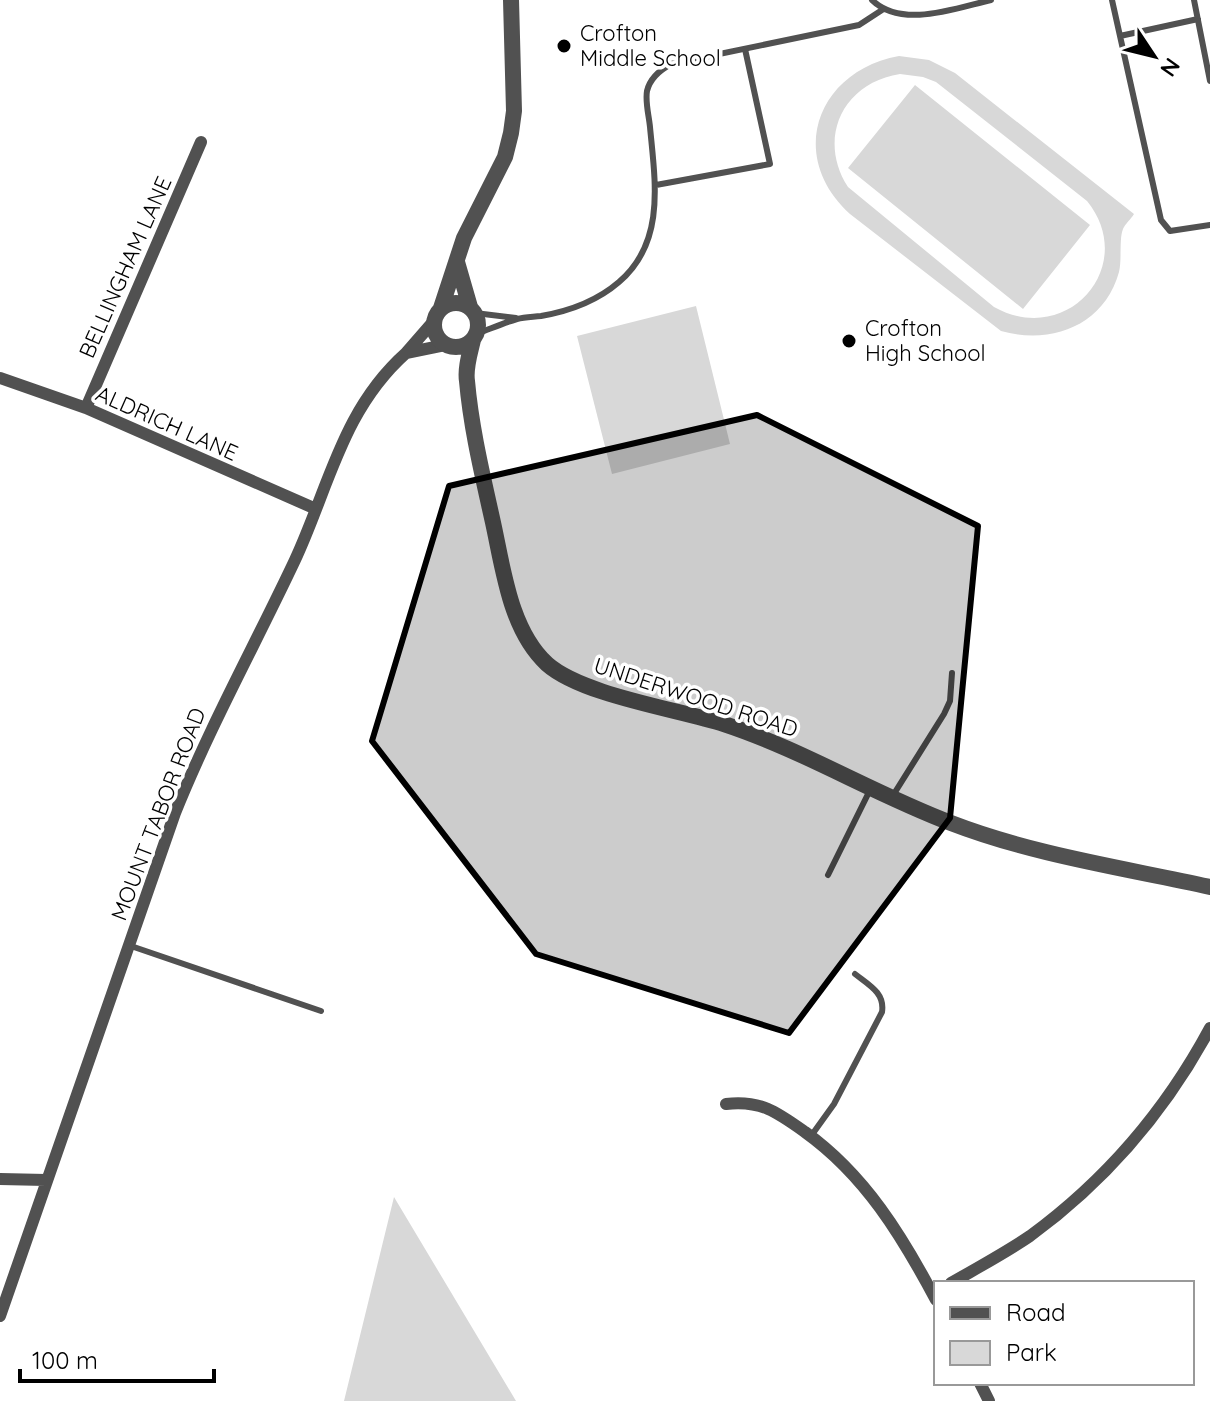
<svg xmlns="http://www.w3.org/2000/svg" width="1210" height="1401" font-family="Quicksand,sans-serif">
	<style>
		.green { fill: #d8d8d8; fill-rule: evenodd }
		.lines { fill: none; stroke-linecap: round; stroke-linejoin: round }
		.service { stroke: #515151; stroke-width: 6 }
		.minor { stroke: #515151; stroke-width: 12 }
		.tertiary { stroke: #515151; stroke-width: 16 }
		.marked { fill: #000; fill-opacity: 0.2; stroke: #000; stroke-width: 6; stroke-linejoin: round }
		.poi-dot { fill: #000; stroke: #fff; stroke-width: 3 }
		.labels { text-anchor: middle; stroke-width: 7; stroke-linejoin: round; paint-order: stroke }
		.poi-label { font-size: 22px; fill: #000; stroke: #fff; text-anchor: start }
		.street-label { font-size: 22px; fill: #000; stroke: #fff }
	</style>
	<rect width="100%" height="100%" fill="#fff"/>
	<path class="green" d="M899,56L929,60L955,73L1134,214C1131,219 1125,224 1123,229C1119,238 1122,260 1119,272C1104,326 1051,345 1001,331L850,214C786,156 817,71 899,56ZM900,74L923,77L936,82L1087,201C1139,265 1068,348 994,307L848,187C817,139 842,83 900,74Z
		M915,85L1090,225L1023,309L848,168Z
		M696,306L730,444L612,474L577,336Z
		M394,1197L516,1401H344Z"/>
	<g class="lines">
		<path class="service" d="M872,0C902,29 956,8 991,0
			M1112,0L1161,220L1170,231L1210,225
			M1194,0L1210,81
			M1120,36L1198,19
			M656,185L770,164L745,49
			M475,313L516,318
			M476,334C490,329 503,323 517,319C525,317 533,317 541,316C570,311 597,301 619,282C666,242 655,181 650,127C649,116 645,102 647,91C650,78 660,70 671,64L859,25L882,10
			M892,797L944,714L950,701L952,673
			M828,875L870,790
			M128,945L321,1011
			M811,1136L834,1104L882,1012C885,993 869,985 855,974"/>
		<path class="minor" d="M433,322L406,353L445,345
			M0,378L86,408L316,509
			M86,408L201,142
			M726,1104C761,1100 777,1112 805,1132C865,1175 902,1236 936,1300
			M0,1179L46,1180
			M951,1283C977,1268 1005,1253 1030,1236C1105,1181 1166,1110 1210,1028
			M0,1316L175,813C210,726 255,645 295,560C329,487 342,410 406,353
			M980,1383L989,1401"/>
		<path class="tertiary" d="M457,262L470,307
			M434 325a22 22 0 1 1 44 0a22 22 0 1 1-44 0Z
			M441,308L464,238L505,157L511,133L514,111L511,0
			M473,340C470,353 465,368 467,381C471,427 482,473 492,518C503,566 509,629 547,664C582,695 676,709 724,724C803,750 874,794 951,823C1034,855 1124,868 1210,887"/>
	</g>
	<path class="marked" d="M757,415L978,526L950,818L789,1033L536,954L372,741L449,486Z"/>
	<g class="poi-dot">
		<circle cx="564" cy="46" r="8"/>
		<circle cx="849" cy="341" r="8"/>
	</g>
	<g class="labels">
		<g class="poi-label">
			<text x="580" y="41">Crofton<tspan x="580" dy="25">Middle School</tspan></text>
			<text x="865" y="336">Crofton<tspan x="865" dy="25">High School</tspan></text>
		</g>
		<g class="street-label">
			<text transform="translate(125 267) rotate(-66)" y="8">BELLINGHAM LANE</text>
			<text transform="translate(167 423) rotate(24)" y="8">ALDRICH LANE</text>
			<text transform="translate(696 697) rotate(18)" y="8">UNDERWOOD ROAD</text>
			<text transform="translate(158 814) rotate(-69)" y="8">MOUNT TABOR ROAD</text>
		</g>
	</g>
	<rect x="934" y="1281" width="260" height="104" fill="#ffffff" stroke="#999999" stroke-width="2"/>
	<rect x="950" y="1307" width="40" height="12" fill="#515151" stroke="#999999" stroke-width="2"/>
	<text x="1006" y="1321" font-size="24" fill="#000000">Road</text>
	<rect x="950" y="1341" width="40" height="24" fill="#d8d8d8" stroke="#999999" stroke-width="2"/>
	<text x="1006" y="1361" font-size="24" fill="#000000">Park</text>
	<g transform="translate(1154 56) rotate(125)" stroke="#ffffff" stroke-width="6" paint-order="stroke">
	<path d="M0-6L14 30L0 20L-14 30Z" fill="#000000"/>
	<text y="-12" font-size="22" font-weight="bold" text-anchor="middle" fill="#000000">N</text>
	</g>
	<path d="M20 1369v12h194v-12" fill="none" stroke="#000000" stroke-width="4"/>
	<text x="32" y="1369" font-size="24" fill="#000000" stroke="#ffffff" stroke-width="6" paint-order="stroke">100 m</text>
</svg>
